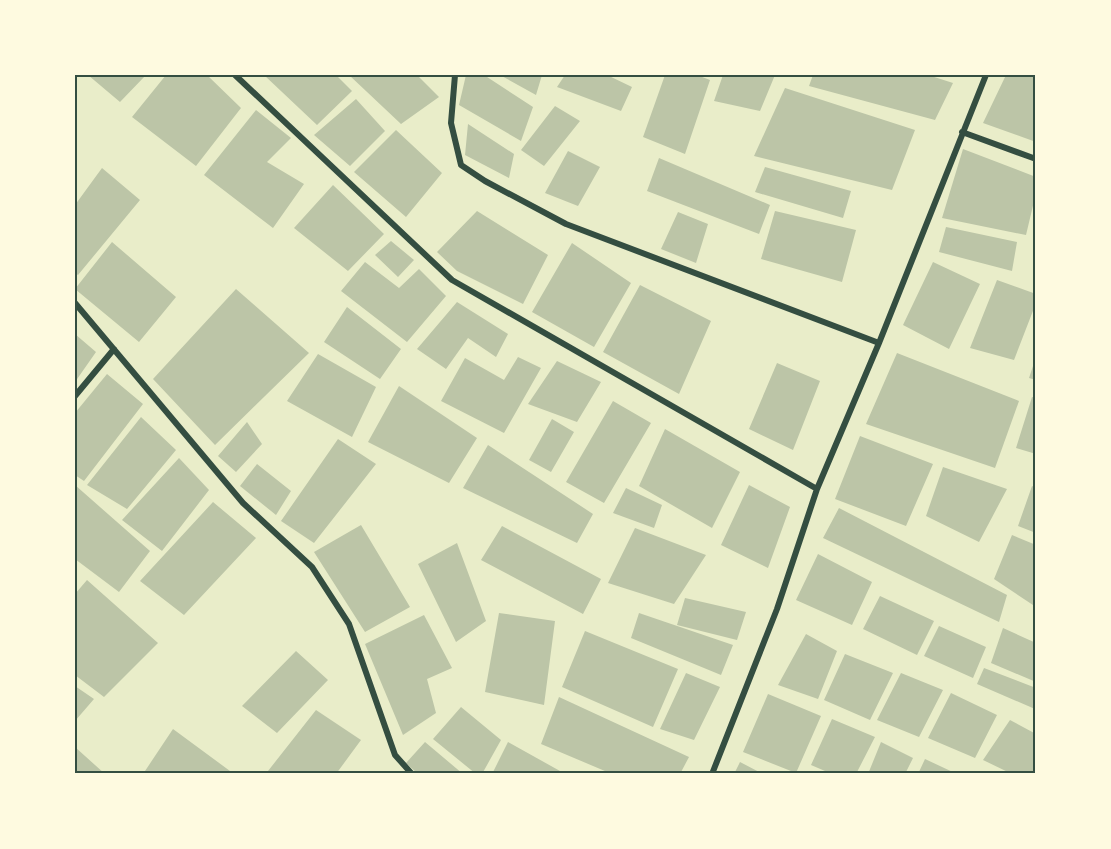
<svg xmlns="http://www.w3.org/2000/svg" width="1111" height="849" font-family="'Roboto Condensed',sans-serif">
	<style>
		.building { fill: #bcc5a7 }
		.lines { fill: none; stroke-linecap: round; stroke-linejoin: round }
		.minor { stroke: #344e41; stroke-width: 6 }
		.neatline { fill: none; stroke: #344e41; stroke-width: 2 }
	</style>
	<rect width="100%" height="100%" fill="#e9edc9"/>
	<path class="building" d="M88,75H146L120,102Z
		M166,75H207L241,108L196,166L132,117Z
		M264,75H336L352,91L317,125Z
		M349,75H417L439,97L401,124Z
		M466,75H484L533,107L521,141L459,105Z
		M500,75H542L536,95Z
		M565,75H607L632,87L621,111L557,87Z
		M665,75H697L710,80L685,154L643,137Z
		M723,75H775L760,111L714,101Z
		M813,75H928L953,83L935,120L809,86Z
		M1006,75H1032L1036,77V142L983,123Z
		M785,88L915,130L892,190L754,156Z
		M356,99L385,131L350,166L314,135Z
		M555,106L580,121L544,166L521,150Z
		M256,110L291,138L267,162L304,184L273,228L204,175Z
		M468,124L514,154L509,178L465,155Z
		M396,130L442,173L406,217L354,172Z
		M963,149L1036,177V193L1026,235L942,218Z
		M568,151L600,167L578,206L545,193Z
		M659,158L770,205L759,234L647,191Z
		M765,167L851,191L843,218L755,192Z
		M102,168L140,200L78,275L75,273V205Z
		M333,185L384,234L348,271L294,228Z
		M477,211L548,255L523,304L457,271L437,252Z
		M775,211L856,230L842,282L761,259Z
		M678,212L708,224L696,263L661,249Z
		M946,227L1017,242L1012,271L939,252Z
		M391,241L414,260L398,277L375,255Z
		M112,242L176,297L139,342L75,289Z
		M572,243L631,283L594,347L532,312Z
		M365,262L399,288L419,269L446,296L407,342L341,291Z
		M933,262L980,284L949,349L903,325Z
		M997,280L1036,294V303L1014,360L970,348Z
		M640,285L711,321L679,394L603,352Z
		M236,289L309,353L215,445L153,379Z
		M457,302L508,334L496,357L468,338L446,369L417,349Z
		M347,307L401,349L380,379L324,342Z
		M75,334L96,352L75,382Z
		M897,353L1019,401L995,468L866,424Z
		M318,354L376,387L352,437L287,401Z
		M518,357L541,368L504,433L441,401L465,358L504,380Z
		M1036,357V380L1029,378Z
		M557,361L601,382L577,422L528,404Z
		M777,363L820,381L793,450L749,429Z
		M107,374L143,404L84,481L75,475V413Z
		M399,386L477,438L449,483L368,442Z
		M1032,397L1036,398V454L1016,448Z
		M613,401L651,423L604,503L566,482Z
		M141,417L176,450L127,509L87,485Z
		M552,419L574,432L551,472L529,460Z
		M247,422L262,444L236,472L218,456Z
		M665,429L740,472L712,528L639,486Z
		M860,436L933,464L906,526L835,499Z
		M338,439L376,464L314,543L281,521Z
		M488,445L593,514L577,543L463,488Z
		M179,458L209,490L162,551L122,520Z
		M257,464L291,491L276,515L240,486Z
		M943,467L1007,489L979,542L926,516Z
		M75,485L150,551L119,592L75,559Z
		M749,485L790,507L768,568L721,545Z
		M1032,486L1036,488V533L1018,526Z
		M626,488L662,505L654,528L613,513Z
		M213,502L256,538L184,615L140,581Z
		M839,508L1007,595L999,622L823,538Z
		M361,525L410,607L365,632L314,552Z
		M502,526L601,579L583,614L481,560Z
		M635,528L706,555L674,604L608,583Z
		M1012,535L1036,545V607L994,579Z
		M457,543L486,621L456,642L418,564Z
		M818,554L872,582L852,625L796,600Z
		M87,580L158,643L104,697L75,675V594Z
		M880,596L934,621L917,655L863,629Z
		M685,598L746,612L737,640L677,625Z
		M499,613L555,621L544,705L485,692Z
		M639,613L733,645L721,675L631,638Z
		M424,615L452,668L427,679L436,713L403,735L365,644Z
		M939,626L986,647L973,678L924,656Z
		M1003,628L1036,643V682L991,663Z
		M585,631L678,669L653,727L562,687Z
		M806,634L837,651L818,699L778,685Z
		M296,651L328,680L277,733L242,706Z
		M845,654L893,673L870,720L824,700Z
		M984,668L1036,688L1035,709L977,684Z
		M686,673L720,687L694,740L660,729Z
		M901,673L943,690L919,737L877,720Z
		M75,686L94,699L75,721Z
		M951,693L997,715L975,758L928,738Z
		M768,694L821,716L796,773L743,752Z
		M559,697L689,757L680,774H612L541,744Z
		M461,707L501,740L482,774H476L433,739Z
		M316,710L361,740L336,774H272L268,771Z
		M832,719L875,737L856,774H832L811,765Z
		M1010,720L1036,734L1035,774H1012L983,760Z
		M173,729L230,771L228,774H143Z
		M425,742L463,774H418L406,763Z
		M508,742L560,771L559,774H492Z
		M881,742L913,758L905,774H868Z
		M75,747L105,774H75Z
		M925,759L957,774H918Z
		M740,762L763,774H734Z"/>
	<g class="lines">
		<path class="minor" d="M235,75L452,280L817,489
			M455,75L451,123L461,165L485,181L566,224L879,343
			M962,132L1036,159
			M75,303L243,503L312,567L349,624L395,755L412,774
			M75,396L114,349
			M712,774L777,609L817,489L879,343L986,75"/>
	</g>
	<rect width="1111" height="849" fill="none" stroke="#fefae0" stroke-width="153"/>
	<rect x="76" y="76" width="958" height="696" class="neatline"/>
</svg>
